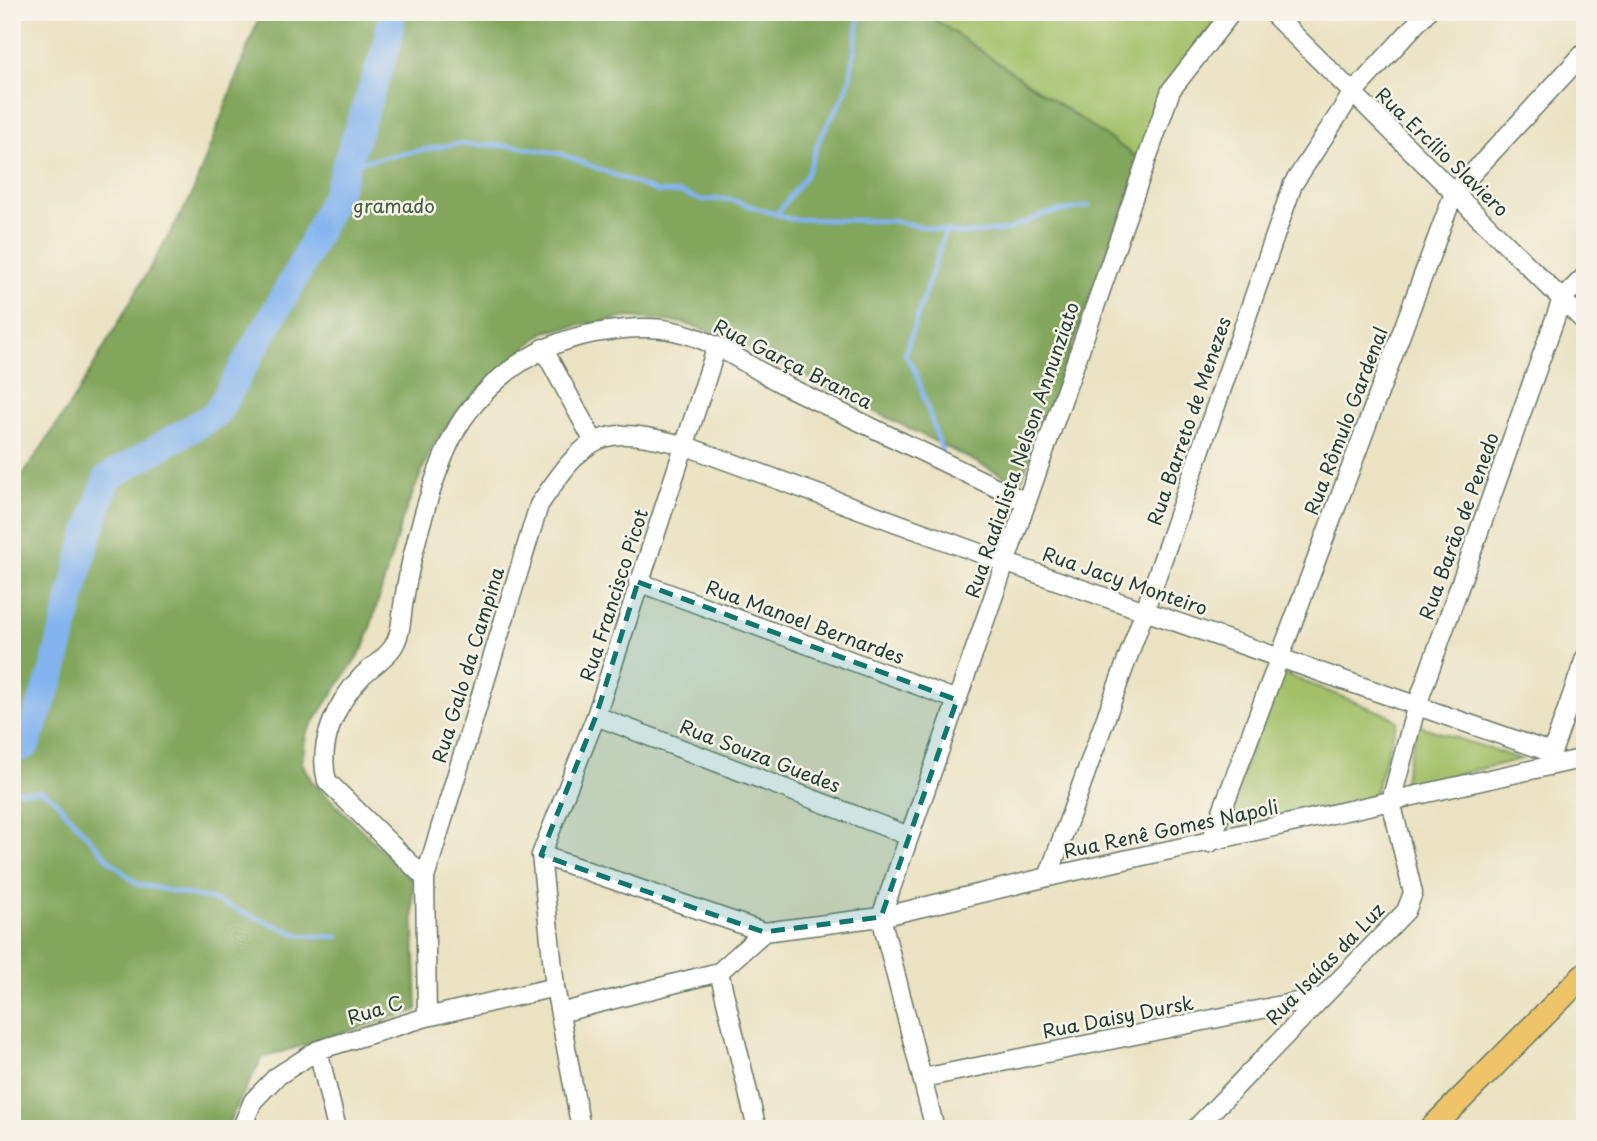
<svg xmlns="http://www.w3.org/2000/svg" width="1597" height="1141" font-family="'Playpen Sans',sans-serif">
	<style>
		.green { fill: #a2c068; stroke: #607e4e; stroke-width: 2 }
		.forest { fill: #81a65c; stroke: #507248; stroke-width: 2 }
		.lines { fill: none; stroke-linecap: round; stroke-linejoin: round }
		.stream { stroke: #83b4ef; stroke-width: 4.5 }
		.river { stroke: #83b4ef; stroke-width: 28 }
		.minor-casing { stroke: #676; stroke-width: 21 }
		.major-casing { stroke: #676; stroke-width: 26 }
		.minor { stroke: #fff; stroke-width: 18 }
		.major { stroke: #efc469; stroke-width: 23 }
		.marked { fill: #0f766e; fill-opacity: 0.2; stroke: #0f766e; stroke-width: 5; stroke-dasharray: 14 9; stroke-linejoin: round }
		.labels { text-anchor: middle; stroke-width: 5; stroke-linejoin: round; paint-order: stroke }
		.street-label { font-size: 19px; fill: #1f3d34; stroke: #f7f3e8 }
		.park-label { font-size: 19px; fill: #405e41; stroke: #f7f3e8 }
	</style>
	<rect width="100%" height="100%" fill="#f7f3e8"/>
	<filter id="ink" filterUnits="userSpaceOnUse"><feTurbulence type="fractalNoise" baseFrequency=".0143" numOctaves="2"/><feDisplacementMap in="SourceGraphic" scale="14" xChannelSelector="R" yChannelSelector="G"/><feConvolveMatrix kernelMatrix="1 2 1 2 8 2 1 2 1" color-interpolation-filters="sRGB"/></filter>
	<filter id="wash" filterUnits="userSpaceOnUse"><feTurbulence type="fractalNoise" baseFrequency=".00686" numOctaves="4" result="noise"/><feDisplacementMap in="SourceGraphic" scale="28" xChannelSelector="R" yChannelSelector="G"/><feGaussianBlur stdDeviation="1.57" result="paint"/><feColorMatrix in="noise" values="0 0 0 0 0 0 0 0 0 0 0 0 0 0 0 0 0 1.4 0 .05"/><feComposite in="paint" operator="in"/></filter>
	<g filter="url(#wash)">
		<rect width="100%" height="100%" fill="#ebe2c2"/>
		<path class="green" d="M924,12H1229L1169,90L1142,161Z
			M1285,674L1390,716L1397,721L1374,795L1369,800L1225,834L1221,829L1278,676Z
			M1417,725L1521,759L1413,785L1403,783Z"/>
		<path class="forest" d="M261,12H924L1142,161L1020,484L722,335L683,323L628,317L544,332L462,405L432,447L403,517L365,645L306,734L302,763L311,780L412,880L417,1010L262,1058L225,1129H12V492L77,394L191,197Z"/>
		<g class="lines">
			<path class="stream" d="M347,164L455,144L515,146L561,154L658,192L681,193L701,200L729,199L790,219L893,221L960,234L1008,230L1045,214L1089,206
				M776,215L807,174L820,138L842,100L850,79L860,12
				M943,455L916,373L905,354L945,232
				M12,791H42L54,799L108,859L137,884L210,899L300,935L338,937"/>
			<path class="river" d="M12,751L26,745L53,672L83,551L107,478L216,414L298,272L337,192L388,42L392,12"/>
		</g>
	</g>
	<g filter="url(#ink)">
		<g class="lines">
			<g class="minor-casing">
				<path id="minor" d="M1271,12L1585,322
					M543,348L593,440
					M638,582L957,700
					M596,716L909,836
					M1548,764L1585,658
					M1210,843L1454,193L1585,52
					M541,855L764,932L881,917L1048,877L1585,758
					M1048,877L1145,610L1293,184L1352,94L1427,12
					M425,878L327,781C317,744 336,703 362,676C372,666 385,659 393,647C401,635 401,620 403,606C410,557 437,450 468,412C500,370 544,342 595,333C620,329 649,325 674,331C717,340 750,368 788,387C867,426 947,463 1026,502
					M719,972L757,1129
					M560,1013L719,972L764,932
					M427,1017L425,878L539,505C588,433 600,423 686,446L1004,562L1550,752
					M318,1050L337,1129
					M923,1078L1321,997
					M241,1129L253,1101L276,1077L318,1050L427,1017L555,987
					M581,1129L555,987L541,855L596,716L717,346
					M935,1129L881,917L1171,90L1232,12
					M1195,1129L1406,911L1413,893L1391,801L1416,708L1562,299L1585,276"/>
			</g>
			<g class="major-casing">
				<path id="major" d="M1431,1129L1585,974"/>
			</g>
			<use href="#minor" class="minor"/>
			<use href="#major" class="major"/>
		</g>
	</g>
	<path class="marked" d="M638,582L957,700L881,917L764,932L541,855L596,716Z"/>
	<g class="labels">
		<g class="street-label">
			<text transform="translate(1442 152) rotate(44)" y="7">Rua Ercílio Slaviero</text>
			<text transform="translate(793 364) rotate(27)" y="7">Rua Garça Branca</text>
			<text transform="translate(1189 421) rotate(-71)" y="7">Rua Barreto de Menezes</text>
			<text transform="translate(1346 421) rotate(-69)" y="7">Rua Rômulo Gardenal</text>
			<text transform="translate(1022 450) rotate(-71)" y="7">Rua Radialista Nelson Annunziato</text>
			<text transform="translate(1459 526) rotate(-70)" y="7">Rua Barão de Penedo</text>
			<text transform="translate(1125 581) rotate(19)" y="7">Rua Jacy Monteiro</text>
			<text transform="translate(614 595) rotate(-72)" y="7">Rua Francisco Picot</text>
			<text transform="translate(805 622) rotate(20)" y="7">Rua Manoel Bernardes</text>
			<text transform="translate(468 665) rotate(-73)" y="7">Rua Galo da Campina</text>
			<text transform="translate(760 756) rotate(21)" y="7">Rua Souza Guedes</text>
			<text transform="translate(1171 829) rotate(-12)" y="7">Rua Renê Gomes Napoli</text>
			<text transform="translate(1325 964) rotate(-46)" y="7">Rua Isaías da Luz</text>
			<text transform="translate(375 1010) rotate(-17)" y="7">Rua C</text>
			<text transform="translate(1118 1017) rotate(-11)" y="7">Rua Daisy Dursk</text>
		</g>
		<g class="park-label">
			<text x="394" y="213">gramado</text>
		</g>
	</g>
	<rect width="1597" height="1141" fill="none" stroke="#f7f3e8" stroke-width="42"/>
</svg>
